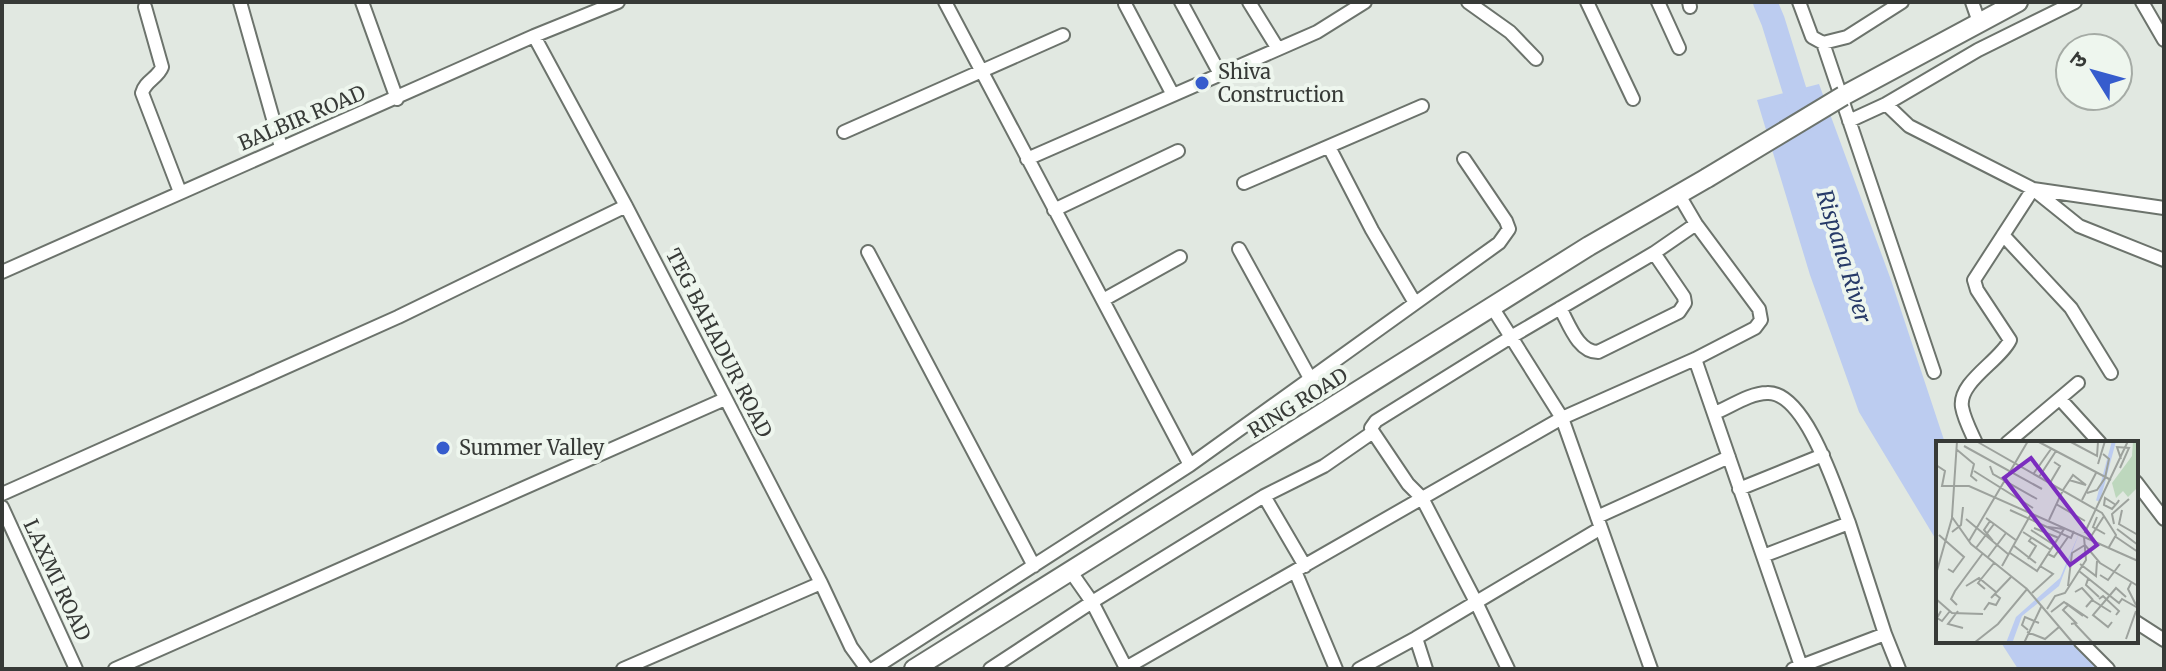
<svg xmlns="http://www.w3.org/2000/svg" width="2166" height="671" font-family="Merriweather,'Noto Sans Devanagari',serif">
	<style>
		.water { fill: #bcccf0 }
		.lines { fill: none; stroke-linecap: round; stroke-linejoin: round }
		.river { stroke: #bcccf0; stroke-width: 24 }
		.street-casing { stroke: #6c736c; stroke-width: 16 }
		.secondary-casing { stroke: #6c736c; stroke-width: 22 }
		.street { stroke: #fff; stroke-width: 12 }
		.secondary { stroke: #fff; stroke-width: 18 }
		.secondary-bridge-casing { stroke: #6c736c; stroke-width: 22; stroke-linecap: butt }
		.secondary-bridge { stroke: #fff; stroke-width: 18 }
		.poi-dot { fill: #365ccd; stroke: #eef6ee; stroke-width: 3 }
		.labels { text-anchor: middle; stroke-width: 8; stroke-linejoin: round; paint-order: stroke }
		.poi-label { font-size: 20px; fill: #373a37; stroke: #eef6ee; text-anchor: start }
		.street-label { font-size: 20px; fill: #373a37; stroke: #eef6ee }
		.water-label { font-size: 22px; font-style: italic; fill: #273a68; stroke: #eef6ee }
		.inset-river { fill: none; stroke: #bcccf0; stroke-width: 4 }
		.inset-road { fill: none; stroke: #9da29d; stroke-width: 2 }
		.view { fill: #7b2cbf; fill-opacity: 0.15; stroke: #7b2cbf; stroke-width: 4 }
		.inset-edge { fill: none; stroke: #373a37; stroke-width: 4 }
	</style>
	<rect width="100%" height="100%" fill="#e1e8e1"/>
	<path class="water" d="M1819,84L1891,280L1945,443H1938V543L1859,412L1810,275L1757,100Z
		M2000,641H2071L2089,654L2102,669H2018Z"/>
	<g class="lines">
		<path class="river" d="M1765,2L1773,21L1804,121"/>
		<g class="street-casing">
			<path id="street" d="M240,2L281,147
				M362,2L397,99
				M945,2L1190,465
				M1181,2L1220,74
				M1249,2L1278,49
				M1468,2L1510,32L1536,59
				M1587,2L1633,99
				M1658,2L1679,48
				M1689,2L1690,7
				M1799,2L1812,37L1823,43L1847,37L1902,2
				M1972,2L1979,22
				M2142,2L2164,40
				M1125,4L1173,95
				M145,7L162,67C158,78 145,81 142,93L180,192
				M534,36L626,206L821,583L851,647L867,669
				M1823,43L1934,372
				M1886,104L1909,126L2033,189L2079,226L2164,260
				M1849,121L1886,104L1978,50L2075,2
				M844,132L1063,35
				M1329,147L1372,230L1415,303
				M1027,159L1317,32L1365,2
				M1244,183L1422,106
				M1054,210L1178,151
				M2003,235L2071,308L2111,373
				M1239,249L1311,380
				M868,252L1034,566
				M1654,253L1696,224
				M2,272L534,36L618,2
				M1103,300L1180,257
				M1492,307L1511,337L1654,253L1684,297L1685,303L1679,312L1598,352C1578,352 1569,324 1560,308
				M1695,359L1802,669
				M2060,399L2100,443
				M1715,413C1730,407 1750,393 1767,393C1806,391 1837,493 1849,523L1763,556
				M1373,432L1408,484L1422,498L1476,602L1508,669
				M1976,443C1971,432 1964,419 1962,407C1958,382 2000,361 2010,340L1977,290L1974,280L2033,189L2164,208
				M2007,443L2078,383
				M2136,482L2164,519
				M1739,489L1823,455
				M2,494L398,317L626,206
				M2,507L76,669
				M1597,517L1729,457
				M1849,523L1885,634L1899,669
				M1305,566L1264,496L1324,466L1373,432L1371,428L1376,421L1511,337L1562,418L1651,669
				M1295,571L1336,669
				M1071,572L1092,602L1126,668
				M2136,622L2164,640
				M1416,638L1426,669
				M2080,641L2108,669
				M115,669L725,399
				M623,669L821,583
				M873,669L1190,465L1499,243L1509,229L1506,221L1464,159
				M990,669L1092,602L1264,496
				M1124,669L1562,418L1695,359L1755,328L1761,320L1759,309L1696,224L1679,195
				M1359,669L1416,638L1601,528
				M1793,669L1885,634"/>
		</g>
		<g class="secondary-casing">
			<path id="secondary" d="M1843,96L2018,2
				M914,669L1589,246L1707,178"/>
		</g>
		<use href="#street" class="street"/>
		<use href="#secondary" class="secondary"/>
		<g class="secondary-bridge-casing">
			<path id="secondary-bridge" d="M1707,178L1843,96"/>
		</g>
		<use href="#secondary-bridge" class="secondary-bridge"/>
	</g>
	<g class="poi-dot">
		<circle cx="1202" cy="83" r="8"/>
		<circle cx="443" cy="448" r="8"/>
	</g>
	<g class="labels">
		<g class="poi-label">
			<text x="1218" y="79">Shiva<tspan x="1218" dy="23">Construction</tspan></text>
			<text x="459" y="455">Summer Valley</text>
		</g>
		<g class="street-label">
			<text transform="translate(302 118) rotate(-23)" y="7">BALBIR ROAD</text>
			<text transform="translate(719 343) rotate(63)" y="7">TEG BAHADUR ROAD</text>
			<text transform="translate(1298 403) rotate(-32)" y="7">RING ROAD</text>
			<text transform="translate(57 580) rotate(65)" y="7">LAXMI ROAD</text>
		</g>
		<g class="water-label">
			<text transform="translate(1844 256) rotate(73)" y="8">Rispana River</text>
		</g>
	</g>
	<g transform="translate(1936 441)">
		<rect width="202" height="202" fill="#e1e8e1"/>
		<path d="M197,0H202V46L192,56L187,50L180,57L176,42L196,15Z" fill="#bdd7bd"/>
		<path d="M144,90L123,145L86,175L77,200L70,202L80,176L124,137Z" fill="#bcccf0"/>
		<path class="inset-river" d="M162,60L178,0"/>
		<path class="inset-road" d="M21,0L16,76L35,103L91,148M40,0L166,72L180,94L173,106M101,0L175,39M133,0L161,15L162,1M28,5L106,48M20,8L38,23L35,35L41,40M162,23L169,0M0,24L9,30L6,45H15M54,25L57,33L101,58M184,27L193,7L181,6L185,18M38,30L97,67M98,32L115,8M103,36L120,10M114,42L124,25L118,21M14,45H33L202,120M151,52L161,49L169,37L173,18L167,13M146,59L160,32M120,63L149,80M180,64L169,57L168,64L176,68L182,61L183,59M74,69L135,97L138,90M186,69L183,83L202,94M161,76L157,86L169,93M50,77L81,100M30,78L72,113M113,79L127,49L137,34L150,44L133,39M54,80L48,89L57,100M178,83L176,73L193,58M98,87L123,97M181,88L202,104M95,89L118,104M16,91L25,84L27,66M87,91L115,109M153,93L149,91L192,0M3,94L28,116L17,131L12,128M180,96L202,111M154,97L168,75M33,100L92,0M78,105L100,122M40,107L58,83M74,112L101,130L128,88L112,86M112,113L118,116L132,96M52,116L70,92M92,118L100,105L93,100L96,96M144,123L160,135L161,120M66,125L95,73M143,130L183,162L186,158L202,167M0,133L16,77M164,134L172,139L184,123M152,138L150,144L163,156M195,142L192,148L200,164M30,145L43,137L60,151M132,145L136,112L149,104L164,122L202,145M49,148L42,142L58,122M139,151L146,147L157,159M96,152L117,133L104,125M55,157L76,135M0,158L16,172L47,173M163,158L167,155L183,170L180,174M130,162L152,177M21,164L15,158L19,150L47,112M132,164L127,169L140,182L135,183M150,166L156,159L175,171M111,168L119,155L129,152L150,119L148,96M48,169L53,162L60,164L64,157L59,153M5,170L1,177L6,180L14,170M22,170L12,183L27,187M115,171L128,161L147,175M176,181L172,186L157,174L180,147L190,156M139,183L157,202M92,189L86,184L89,176L103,182M91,191L109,198L123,186M190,198L200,170M38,202L62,183L91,148L137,202M88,202L106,164"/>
		<path class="view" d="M95,17L161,104L134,124L68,37Z"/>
		<rect width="202" height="202" class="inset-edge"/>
	</g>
	<rect width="2166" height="671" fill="none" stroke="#373a37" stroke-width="8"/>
	<g transform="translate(2094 72) rotate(307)"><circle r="38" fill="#eef6ee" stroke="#a5aba5" stroke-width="2"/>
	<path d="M0-6L14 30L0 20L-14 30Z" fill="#365ccd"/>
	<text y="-12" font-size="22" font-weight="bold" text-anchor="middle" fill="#373a37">उ</text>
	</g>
</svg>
